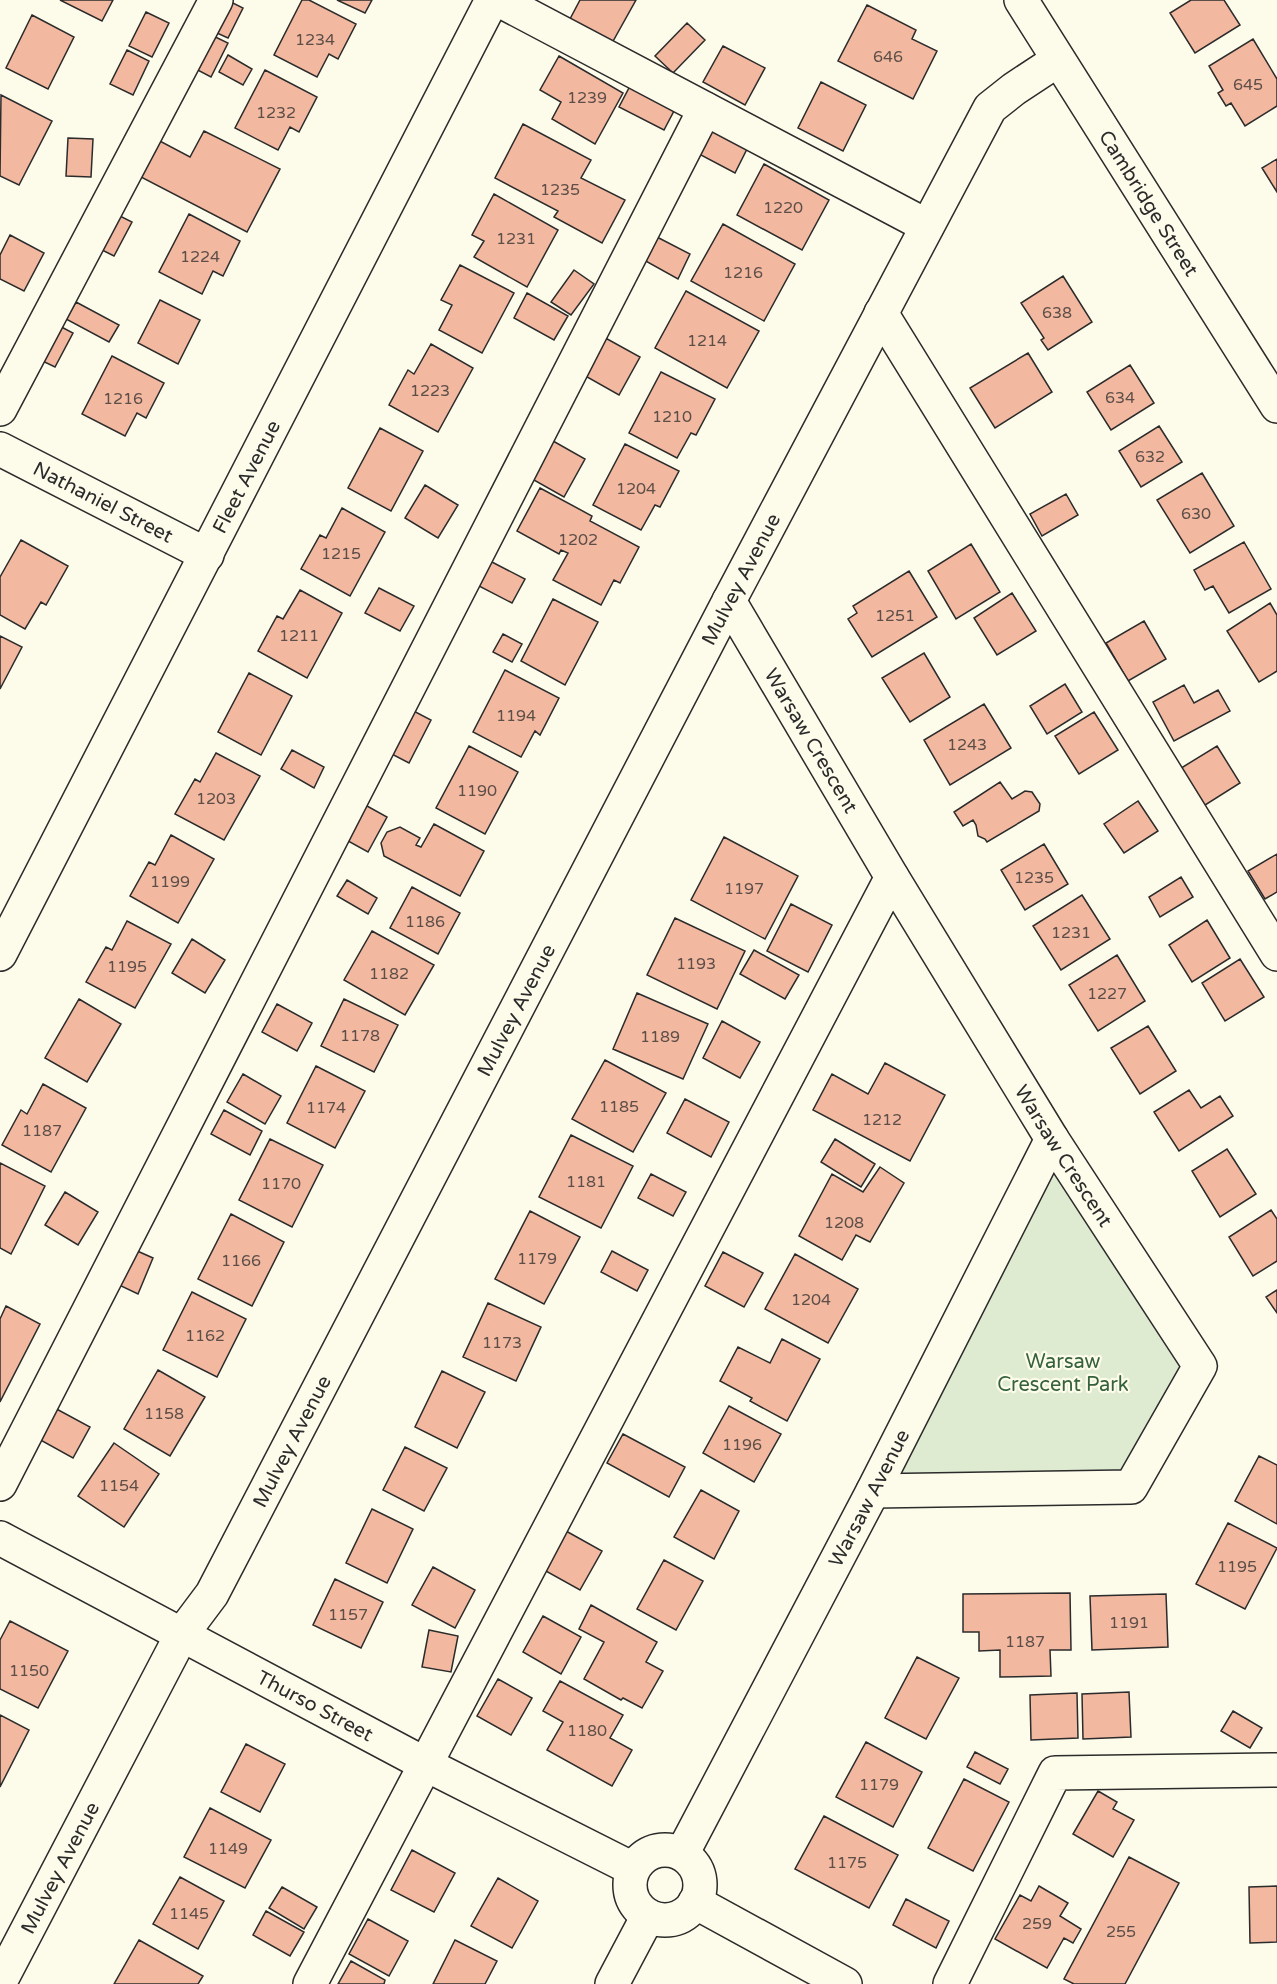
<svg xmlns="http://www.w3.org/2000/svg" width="1277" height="1984" font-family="'Varela Round',sans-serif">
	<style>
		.green { fill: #deebd1; stroke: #74746e; stroke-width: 1.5 }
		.building { fill: #f2b8a0; stroke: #2b2b2b; stroke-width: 1.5 }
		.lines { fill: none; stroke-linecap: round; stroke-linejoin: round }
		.minor-casing { stroke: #2b2b2b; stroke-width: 36 }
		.minor { stroke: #fdfbea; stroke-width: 33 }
		.labels { text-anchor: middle; stroke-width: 4.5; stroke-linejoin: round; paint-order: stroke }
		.number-label { font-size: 16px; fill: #5d4e48 }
		.street-label { font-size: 20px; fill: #2b2b2b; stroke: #fdfbea }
		.park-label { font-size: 20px; fill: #34623c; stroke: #fdfbea }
	</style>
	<rect width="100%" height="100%" fill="#fdfbea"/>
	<path class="green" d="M1052,1139L1200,1366L1131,1487L873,1491Z"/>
	<path class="building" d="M60,0H113L102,21Z
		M227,0L243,8L228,38L208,29Z
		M302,0H309L356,24L338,59L329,54L317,77L274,55Z
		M337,0H372L365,13Z
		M580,0H636L612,43L570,19Z
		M1191,0H1224L1240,25L1195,53L1170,13Z
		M867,5L916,30L912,39L937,51L913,99L838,61Z
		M146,12L169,23L152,57L129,46Z
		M32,15L74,37L48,89L6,68Z
		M687,23L705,40L673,73L655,56Z
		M205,32L228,43L211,77L188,65Z
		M1253,39L1277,79V106L1245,126L1231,103L1226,106L1218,93L1223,90L1209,66Z
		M723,46L765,68L745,105L703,82Z
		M127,50L149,61L133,95L110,84Z
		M228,55L252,69L243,85L219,72Z
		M559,56L623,93L595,144L552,119L561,102L540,90Z
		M265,70L317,97L299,132L290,127L278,150L235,128Z
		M821,82L866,105L843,151L798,128Z
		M630,86L675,109L664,130L619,107Z
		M1,95L52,121L19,185L0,176Z
		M523,124L591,160L581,178L625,200L602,243L554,217L558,211L495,178Z
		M711,130L747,149L735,173L699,154Z
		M204,131L280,169L247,232L139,176L158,140L190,157Z
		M68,138L93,139L91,177L66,176Z
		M1277,159V192L1262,168Z
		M764,164L829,200L802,250L737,215Z
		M494,194L558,230L527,287L474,257L484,241L472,235Z
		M110,211L132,222L114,256L92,245Z
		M189,214L240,241L223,276L213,271L202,294L159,272Z
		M723,224L795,264L764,321L691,281Z
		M10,235L44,253L24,291L0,279V255Z
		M655,236L690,254L678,279L642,259Z
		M460,265L514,293L482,353L439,330L452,305L441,300Z
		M574,270L594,284L571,315L551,302Z
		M1063,276L1092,322L1048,350L1041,340L1044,338L1021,303Z
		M686,291L759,331L727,388L655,348Z
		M527,293L568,316L554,340L514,318Z
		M160,300L200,320L178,364L138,343Z
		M76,302L119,325L109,342L66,319Z
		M52,322L73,333L55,367L34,357Z
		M600,335L640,357L619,395L580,373Z
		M431,344L473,368L438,432L389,405L408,370L414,374Z
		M1028,353L1052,392L995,428L970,388Z
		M112,356L164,383L146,418L137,413L125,436L82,414Z
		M1130,365L1154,403L1111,430L1087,392Z
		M661,372L715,399L696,435L691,433L677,458L629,433Z
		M1159,426L1182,462L1141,487L1119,451Z
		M380,428L423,451L391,511L348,488Z
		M546,437L585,459L564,497L525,475Z
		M625,444L679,471L660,507L655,505L641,530L593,505Z
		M1202,473L1234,526L1190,553L1157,500Z
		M425,485L458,505L438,538L405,518Z
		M540,488L592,516L590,521L639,547L620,583L614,580L601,605L553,580L568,553L561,550L559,554L517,531Z
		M1066,494L1078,515L1042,536L1030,514Z
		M342,508L385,532L350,596L301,569L320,535L326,538Z
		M21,540L68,566L46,605L41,602L25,629L0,615V577Z
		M1244,542L1271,589L1229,613L1213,586L1205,590L1194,570Z
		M971,544L1000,592L956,619L928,571Z
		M490,561L525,579L512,603L477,585Z
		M909,571L937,617L872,657L848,619L857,613L853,606Z
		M379,588L414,606L400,631L365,613Z
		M300,590L342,613L307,678L258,651L277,616L283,619Z
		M1012,593L1036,631L997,655L974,618Z
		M553,599L598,622L565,685L521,661Z
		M1270,603L1277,615V671L1259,682L1227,631Z
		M1144,621L1166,659L1128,681L1106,643Z
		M503,634L522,644L512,662L493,652Z
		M0,636L22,647L0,689Z
		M924,653L950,697L910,722L882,678Z
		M505,670L559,698L540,735L535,731L521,757L473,732Z
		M249,673L292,696L261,755L218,732Z
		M1065,684L1082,712L1047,734L1030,706Z
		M1184,685L1194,703L1218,690L1230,711L1174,741L1153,702Z
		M984,704L1011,748L950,785L924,740Z
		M404,706L431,720L409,763L382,749Z
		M1094,712L1118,750L1079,774L1055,736Z
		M469,746L518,772L485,834L436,808Z
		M1217,746L1240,783L1202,807L1178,770Z
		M292,750L324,767L314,788L281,769Z
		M216,753L260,776L224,840L175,814L195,779L200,782Z
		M1000,782L1012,799L1025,791L1032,792L1040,804L1039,811L987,842L985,839L978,836L976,825L973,820L963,826L954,812Z
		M358,801L387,817L368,852L339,836Z
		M1138,801L1158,831L1124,853L1104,824Z
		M434,824L484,851L460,896L384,856L381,843L387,832L400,827L420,838L416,845L421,847Z
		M171,835L214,859L178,923L130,896L149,862L155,865Z
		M724,837L798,876L765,939L691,900Z
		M1044,844L1068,884L1025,910L1001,870Z
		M1277,854V892L1265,899L1248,871Z
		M1181,877L1193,897L1160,917L1149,897Z
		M347,880L377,898L368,914L337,896Z
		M412,887L460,913L438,954L390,928Z
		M1082,895L1110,939L1061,970L1033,926Z
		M791,904L832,925L808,972L767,951Z
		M675,918L745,951L717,1009L647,975Z
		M1207,920L1230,958L1192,982L1169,945Z
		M127,921L171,944L135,1008L86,982L106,947L112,950Z
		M372,931L434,965L405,1015L344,980Z
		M192,939L225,960L205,993L172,973Z
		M754,950L799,975L785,999L740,974Z
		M1117,955L1145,1001L1098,1031L1069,985Z
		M1240,959L1264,997L1225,1021L1202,983Z
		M637,993L708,1024L683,1079L613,1049Z
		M79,999L121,1024L87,1082L45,1058Z
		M344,999L398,1025L374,1072L321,1046Z
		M277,1004L312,1023L297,1051L262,1032Z
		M722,1021L760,1042L740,1078L703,1058Z
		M1148,1026L1176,1071L1140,1094L1111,1048Z
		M605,1060L666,1093L633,1152L572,1119Z
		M885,1063L945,1095L910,1161L813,1110L832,1074L868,1094Z
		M316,1066L365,1091L335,1148L287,1123Z
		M243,1074L281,1096L265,1124L227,1102Z
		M43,1084L86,1108L51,1172L2,1145L21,1110L27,1114Z
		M1189,1090L1201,1108L1220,1096L1233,1116L1179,1151L1154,1112Z
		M685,1099L729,1122L711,1157L667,1133Z
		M224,1110L262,1131L250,1155L211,1134Z
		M571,1135L633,1166L601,1228L539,1197Z
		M270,1139L323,1165L292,1227L239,1200Z
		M835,1139L875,1164L861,1187L821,1162Z
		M1227,1149L1256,1194L1220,1217L1192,1171Z
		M0,1163L45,1186L11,1254L0,1248Z
		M880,1167L904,1183L870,1242L856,1235L842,1260L799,1236L832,1174L863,1192Z
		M651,1174L686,1192L673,1216L638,1198Z
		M65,1192L98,1212L78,1245L45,1225Z
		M1271,1210L1277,1219V1261L1253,1276L1229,1237Z
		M530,1211L580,1237L544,1304L495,1279Z
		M231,1214L284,1242L252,1306L198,1279Z
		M135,1250L153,1258L138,1294L119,1285Z
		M612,1251L648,1270L637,1291L601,1272Z
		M723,1252L763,1273L744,1307L705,1286Z
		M795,1254L858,1289L828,1343L765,1309Z
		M1277,1290V1313L1266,1297Z
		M192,1292L246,1319L217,1377L163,1350Z
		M488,1303L541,1327L516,1381L463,1357Z
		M6,1306L40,1324L0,1402V1319Z
		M782,1339L820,1359L787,1421L750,1401L752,1398L720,1381L738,1347L770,1363Z
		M158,1370L205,1397L170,1456L124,1429Z
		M442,1371L485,1392L457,1448L415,1427Z
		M51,1406L90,1427L73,1458L35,1437Z
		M729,1406L781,1434L754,1482L703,1453Z
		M623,1434L685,1467L669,1497L607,1463Z
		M114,1443L159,1474L124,1527L78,1496Z
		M405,1447L447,1468L424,1511L383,1490Z
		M1259,1456L1277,1465V1524L1235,1501Z
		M701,1490L739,1511L714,1559L674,1537Z
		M372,1509L413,1529L387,1583L346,1563Z
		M1228,1523L1277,1548L1245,1609L1196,1584Z
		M566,1531L602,1551L580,1590L544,1570Z
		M664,1560L703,1581L676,1630L637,1609Z
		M433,1567L475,1590L455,1628L412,1605Z
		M335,1579L383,1602L361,1648L313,1625Z
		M1070,1593L1071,1650H1050L1051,1676L1000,1677V1650L979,1651V1632H963V1594Z
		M1166,1594L1168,1647L1092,1650L1090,1596Z
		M591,1605L657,1642L646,1662L663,1671L642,1708L623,1698L621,1700L584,1679L604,1642L579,1629Z
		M543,1616L581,1637L561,1674L523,1652Z
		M10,1621L68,1651L38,1708L0,1689V1640Z
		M429,1630L458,1636L451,1672L422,1667Z
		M917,1657L959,1678L926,1739L885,1718Z
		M498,1679L532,1698L511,1735L477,1716Z
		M560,1681L623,1715L610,1738L632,1750L612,1786L547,1750L563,1722L543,1711Z
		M1129,1692L1131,1737L1083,1739L1082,1694Z
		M1077,1693L1078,1738L1031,1740L1030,1695Z
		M1233,1711L1262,1728L1250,1748L1221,1731Z
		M0,1715L29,1730L0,1787Z
		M866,1742L922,1772L893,1827L836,1797Z
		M246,1744L285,1764L260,1812L221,1792Z
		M975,1752L1008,1769L1000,1784L967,1767Z
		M964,1779L1009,1802L973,1871L928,1848Z
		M1098,1791L1117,1802L1113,1809L1134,1820L1113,1857L1073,1834Z
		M210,1808L271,1840L245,1888L184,1857Z
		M824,1816L898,1855L869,1908L795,1869Z
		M412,1850L455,1873L434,1912L391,1890Z
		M1129,1857L1179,1883L1125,1984H1074L1064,1979Z
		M180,1877L224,1901L198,1949L153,1924Z
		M498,1878L538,1901L512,1948L471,1926Z
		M1039,1886L1068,1903L1060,1916L1081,1929L1073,1943L1064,1938L1047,1968L995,1939L1020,1895L1031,1901Z
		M1277,1886V1942L1250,1943L1249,1887Z
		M282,1887L317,1907L304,1929L269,1908Z
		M906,1899L949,1921L936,1948L893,1925Z
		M266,1911L304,1932L290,1956L253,1935Z
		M368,1919L408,1941L389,1976L349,1954Z
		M139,1940L203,1976L198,1984H114Z
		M455,1940L497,1961L485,1984H433Z
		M351,1961L385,1980L384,1984H338Z"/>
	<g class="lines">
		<g class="minor-casing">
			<g id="minor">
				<path d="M499,0L927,226"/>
				<path id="s1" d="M1021,0L1277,406"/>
				<path d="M881,313L1277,954"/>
				<path d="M0,409L216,0"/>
				<path id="s2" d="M0,449L207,555"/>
				<path id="s3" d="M729,601L892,877L1052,1139L1200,1366L1131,1487L873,1491"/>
				<path id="s4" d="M0,954L492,0"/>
				<path d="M0,1484L705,109"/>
				<path id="s5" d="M0,1538L425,1764L633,1869"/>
				<circle cx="665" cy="1885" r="35"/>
				<path id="s6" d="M682,1854L873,1491L1052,1139"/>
				<path d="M695,1902L845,1984"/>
				<path id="s7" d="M0,1982L182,1634L212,1594L729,601L990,108L1014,89L1058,60"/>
				<path d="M310,1984L892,877"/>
				<path d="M612,1984L648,1916"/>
				<path d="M950,1984L1055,1773L1277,1770"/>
			</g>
		</g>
		<use href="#minor" class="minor"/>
	</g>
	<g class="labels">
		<g class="number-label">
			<text x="315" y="45">1234</text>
			<text x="888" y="62">646</text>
			<text x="1248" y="90">645</text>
			<text x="587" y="103">1239</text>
			<text x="276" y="118">1232</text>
			<text x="560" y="195">1235</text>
			<text x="783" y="213">1220</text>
			<text x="516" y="244">1231</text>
			<text x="200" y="262">1224</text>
			<text x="743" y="278">1216</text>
			<text x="1057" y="318">638</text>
			<text x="707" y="346">1214</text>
			<text x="430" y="396">1223</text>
			<text x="1120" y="403">634</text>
			<text x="123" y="404">1216</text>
			<text x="672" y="422">1210</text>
			<text x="1150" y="462">632</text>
			<text x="636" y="494">1204</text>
			<text x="1196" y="519">630</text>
			<text x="578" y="545">1202</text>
			<text x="341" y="559">1215</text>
			<text x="895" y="621">1251</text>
			<text x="299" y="641">1211</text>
			<text x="516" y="721">1194</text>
			<text x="967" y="750">1243</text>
			<text x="477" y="796">1190</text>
			<text x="216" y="804">1203</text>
			<text x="1034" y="883">1235</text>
			<text x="170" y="887">1199</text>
			<text x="744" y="894">1197</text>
			<text x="425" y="927">1186</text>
			<text x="1071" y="938">1231</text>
			<text x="696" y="969">1193</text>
			<text x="127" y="972">1195</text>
			<text x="389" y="979">1182</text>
			<text x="1107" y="999">1227</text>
			<text x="360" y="1041">1178</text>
			<text x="660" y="1042">1189</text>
			<text x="619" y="1112">1185</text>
			<text x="326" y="1113">1174</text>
			<text x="882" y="1125">1212</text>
			<text x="42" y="1136">1187</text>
			<text x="586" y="1187">1181</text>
			<text x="281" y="1189">1170</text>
			<text x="844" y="1228">1208</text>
			<text x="537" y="1264">1179</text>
			<text x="241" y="1266">1166</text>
			<text x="811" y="1305">1204</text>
			<text x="205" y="1341">1162</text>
			<text x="502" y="1348">1173</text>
			<text x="164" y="1419">1158</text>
			<text x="742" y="1450">1196</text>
			<text x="119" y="1491">1154</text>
			<text x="1237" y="1572">1195</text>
			<text x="348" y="1620">1157</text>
			<text x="1129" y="1628">1191</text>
			<text x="1025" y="1647">1187</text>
			<text x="29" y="1676">1150</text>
			<text x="587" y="1736">1180</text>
			<text x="879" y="1790">1179</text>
			<text x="228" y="1854">1149</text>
			<text x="847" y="1868">1175</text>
			<text x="189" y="1919">1145</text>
			<text x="1037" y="1929">259</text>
			<text x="1121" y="1937">255</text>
		</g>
		<g class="street-label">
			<text dy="7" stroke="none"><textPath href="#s1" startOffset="240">Cambridge Street</textPath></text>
			<text dy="7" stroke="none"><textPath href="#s4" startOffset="537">Fleet Avenue</textPath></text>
			<text dy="7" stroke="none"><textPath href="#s2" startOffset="116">Nathaniel Street</textPath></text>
			<text dy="7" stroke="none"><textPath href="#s7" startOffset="1587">Mulvey Avenue</textPath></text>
			<text dy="7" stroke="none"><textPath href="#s3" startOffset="162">Warsaw Crescent</textPath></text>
			<text dy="7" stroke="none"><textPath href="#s7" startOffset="1101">Mulvey Avenue</textPath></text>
			<text dy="7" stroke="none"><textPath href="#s3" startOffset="648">Warsaw Crescent</textPath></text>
			<text dy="7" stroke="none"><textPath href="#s7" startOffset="615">Mulvey Avenue</textPath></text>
			<text dy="7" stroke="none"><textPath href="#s6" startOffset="402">Warsaw Avenue</textPath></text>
			<text dy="7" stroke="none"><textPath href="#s5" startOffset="357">Thurso Street</textPath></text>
			<text dy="7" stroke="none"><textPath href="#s7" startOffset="129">Mulvey Avenue</textPath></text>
		</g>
		<g class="park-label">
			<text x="1063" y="1368">Warsaw<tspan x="1063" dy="23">Crescent Park</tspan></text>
		</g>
	</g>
</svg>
